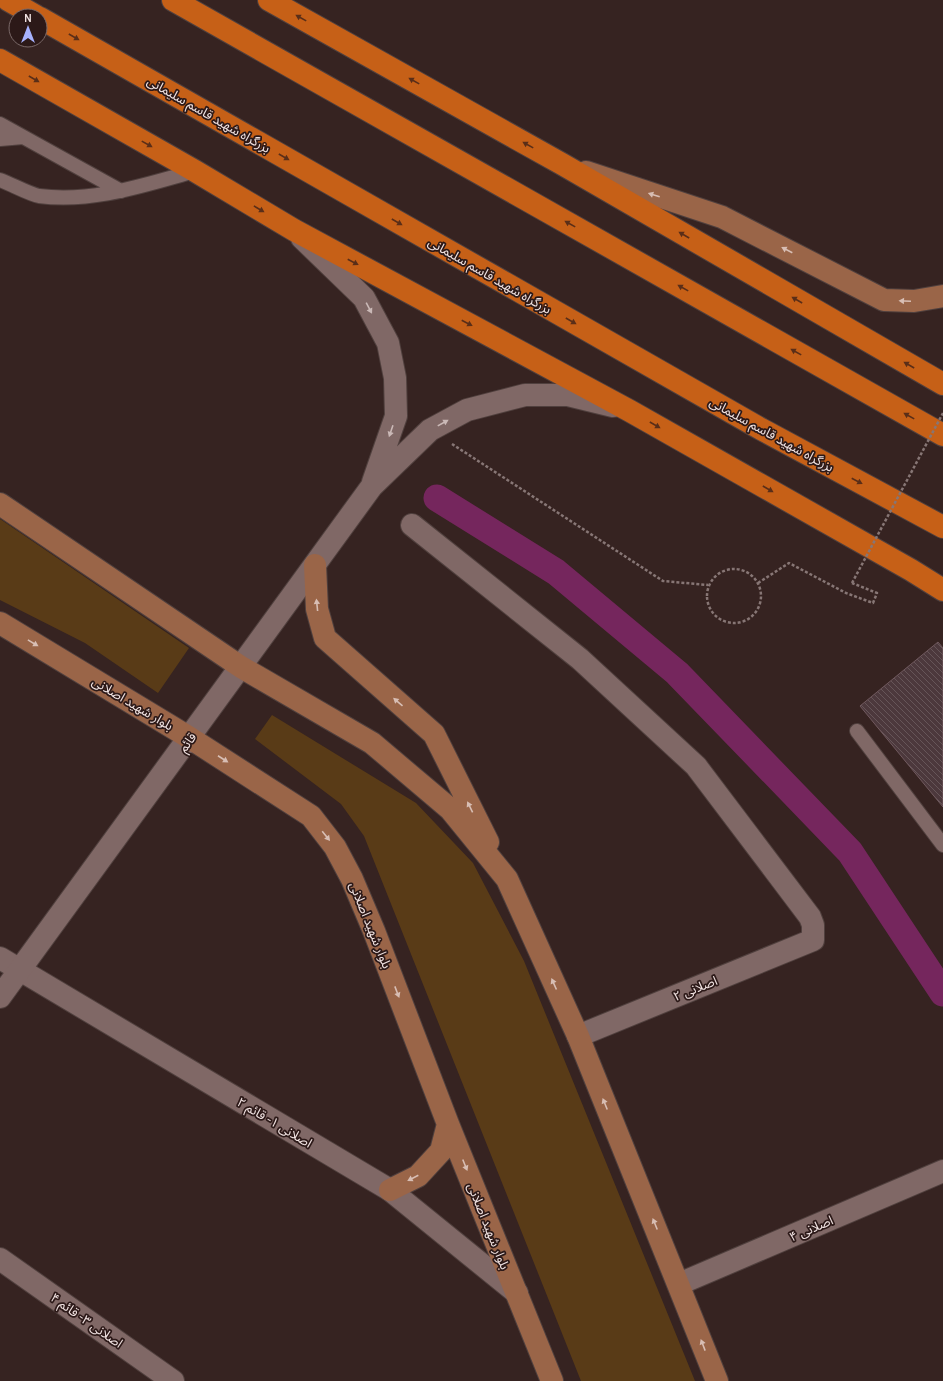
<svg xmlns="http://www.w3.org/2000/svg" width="943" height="1381" font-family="Karla,'Noto Sans Arabic',sans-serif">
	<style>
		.green { fill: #593b17 }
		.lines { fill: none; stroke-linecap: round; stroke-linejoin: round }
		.canal { stroke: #75265d; stroke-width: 27 }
		.building { fill: url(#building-back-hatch); stroke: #70595e }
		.service-casing { stroke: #50403e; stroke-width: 16 }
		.minor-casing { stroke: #50403e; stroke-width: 24 }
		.tertiary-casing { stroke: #50403e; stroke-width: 24 }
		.secondary-casing { stroke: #50403e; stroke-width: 24 }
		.trunk-casing { stroke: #50403e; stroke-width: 24 }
		.path { stroke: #877675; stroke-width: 2.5; stroke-dasharray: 3 2; stroke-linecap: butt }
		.service { stroke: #806866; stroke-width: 14 }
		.minor { stroke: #806866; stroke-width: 22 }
		.tertiary { stroke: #806866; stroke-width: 22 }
		.secondary { stroke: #9a6548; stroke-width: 22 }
		.trunk { stroke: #c66017; stroke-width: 22 }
		.path-bridge { stroke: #877675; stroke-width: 2.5; stroke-dasharray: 3 2; stroke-linecap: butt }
		.oneway { fill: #5a2e18 }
		.oneway2 { fill: #d8beb4 }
		.oneway3 { fill: #cab9b7 }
		.labels { text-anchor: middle; stroke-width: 3.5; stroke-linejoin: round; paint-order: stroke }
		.street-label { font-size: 13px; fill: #f2e4e3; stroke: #2c1918 }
	</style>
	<defs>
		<pattern id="building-back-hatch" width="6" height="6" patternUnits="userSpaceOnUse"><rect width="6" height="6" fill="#4c383c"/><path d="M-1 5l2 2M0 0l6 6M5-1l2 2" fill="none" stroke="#665558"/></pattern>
	</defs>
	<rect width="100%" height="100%" fill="#362321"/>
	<path class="green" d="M0,519L189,648L158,693L85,643L0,600Z
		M272,715L416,803L473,863L524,961L695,1381H581L364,836L341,804L255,739Z"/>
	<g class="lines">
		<path class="canal" d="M437,498L556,572L677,673L850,852L943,993"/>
	</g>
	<path class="building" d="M938,642L943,648V807L860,706Z"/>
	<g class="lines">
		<g class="service-casing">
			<path id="service" d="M0,124L121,191
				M0,139L23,137
				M0,180C11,184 29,194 39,196C93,203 144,185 195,171
				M857,731L943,845"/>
		</g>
		<g class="minor-casing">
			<path id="minor" d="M412,525L580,659L696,766L810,917L813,925V940L578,1036
				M0,958L390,1190L517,1293
				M0,1259L173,1381
				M679,1284L943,1171"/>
		</g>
		<g class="tertiary-casing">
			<path id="tertiary" d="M302,238L364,298L388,343L395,378L396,416L373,482
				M0,997L372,486L430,430L467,410L525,395H568L613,406"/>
		</g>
		<g class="secondary-casing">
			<path id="secondary" d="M586,172L722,217L884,300L914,301L943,296
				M0,504L241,667L372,743L450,809L507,879L578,1036L717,1381
				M315,565L317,609L325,638L434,734L488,842
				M0,623L190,738L311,816L335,847L352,879L374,931L448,1124L552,1381
				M390,1190L418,1176L441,1151L448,1124"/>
		</g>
		<g class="trunk-casing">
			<path id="trunk" d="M8,0L36,16
				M173,0L943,435
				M269,0L562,164L943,384
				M40,18L761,429L943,527
				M0,60L195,171L294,230L630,411L911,570L943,590"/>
		</g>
		<path class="path" d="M452,444L663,581L708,585
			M707 596a27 27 0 1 1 54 0a27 27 0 1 1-54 0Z
			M758,583L789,563L846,593L873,603L877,593L852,583"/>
		<use href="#service" class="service"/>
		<use href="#minor" class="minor"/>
		<use href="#tertiary" class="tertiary"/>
		<use href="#secondary" class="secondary"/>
		<use href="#trunk" class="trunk"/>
		<path class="path-bridge" d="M852,583L943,413"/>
	</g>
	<defs><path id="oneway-solid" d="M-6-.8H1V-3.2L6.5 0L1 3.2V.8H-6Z"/></defs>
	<g class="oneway">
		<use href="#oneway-solid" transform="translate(301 18) rotate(-151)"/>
		<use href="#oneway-solid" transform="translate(74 37) rotate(30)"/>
		<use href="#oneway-solid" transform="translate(34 79) rotate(30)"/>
		<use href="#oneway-solid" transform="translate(414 81) rotate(-151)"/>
		<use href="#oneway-solid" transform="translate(147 144) rotate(29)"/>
		<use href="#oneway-solid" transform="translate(528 145) rotate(-151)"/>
		<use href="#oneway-solid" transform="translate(284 157) rotate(30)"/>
		<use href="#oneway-solid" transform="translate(259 209) rotate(31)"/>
		<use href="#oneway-solid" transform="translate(397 222) rotate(30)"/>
		<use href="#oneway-solid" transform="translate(570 224) rotate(-151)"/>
		<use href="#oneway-solid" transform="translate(684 235) rotate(-150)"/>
		<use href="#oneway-solid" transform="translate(353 262) rotate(28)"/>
		<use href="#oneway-solid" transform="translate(683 288) rotate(-151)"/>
		<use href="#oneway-solid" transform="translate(797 300) rotate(-150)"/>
		<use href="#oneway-solid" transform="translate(571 321) rotate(30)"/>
		<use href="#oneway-solid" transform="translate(467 323) rotate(28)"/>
		<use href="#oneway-solid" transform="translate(796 352) rotate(-151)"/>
		<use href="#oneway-solid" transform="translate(909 365) rotate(-150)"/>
		<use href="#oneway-solid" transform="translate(909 416) rotate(-151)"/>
		<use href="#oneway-solid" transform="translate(655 425) rotate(30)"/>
		<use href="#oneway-solid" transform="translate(857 481) rotate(28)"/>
		<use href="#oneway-solid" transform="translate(768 489) rotate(30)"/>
	</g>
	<g class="oneway2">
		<use href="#oneway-solid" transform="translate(654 195) rotate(-162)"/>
		<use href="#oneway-solid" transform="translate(787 250) rotate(-153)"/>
		<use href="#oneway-solid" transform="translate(905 301) rotate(-177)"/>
		<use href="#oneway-solid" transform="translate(317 605) rotate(-96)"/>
		<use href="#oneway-solid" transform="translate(33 643) rotate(31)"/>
		<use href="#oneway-solid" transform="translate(398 702) rotate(-139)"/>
		<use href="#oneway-solid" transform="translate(223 759) rotate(33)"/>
		<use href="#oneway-solid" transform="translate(470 807) rotate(-116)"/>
		<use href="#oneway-solid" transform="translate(326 836) rotate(51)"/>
		<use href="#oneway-solid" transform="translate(554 984) rotate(-114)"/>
		<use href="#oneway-solid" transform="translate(397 992) rotate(69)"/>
		<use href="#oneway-solid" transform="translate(605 1104) rotate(-112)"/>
		<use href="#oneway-solid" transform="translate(465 1165) rotate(68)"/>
		<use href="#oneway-solid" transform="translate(413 1178) rotate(153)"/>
		<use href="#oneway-solid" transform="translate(655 1224) rotate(-112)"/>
		<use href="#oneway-solid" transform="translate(703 1345) rotate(-111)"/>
	</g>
	<g class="oneway3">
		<use href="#oneway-solid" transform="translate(369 308) rotate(62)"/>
		<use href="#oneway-solid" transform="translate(443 423) rotate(-29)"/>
		<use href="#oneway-solid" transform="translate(391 431) rotate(109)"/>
	</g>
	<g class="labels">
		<g class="street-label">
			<text transform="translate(209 114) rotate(30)" y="5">بزرگراه شهید قاسم سلیمانی</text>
			<text transform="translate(490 275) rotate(30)" y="5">بزرگراه شهید قاسم سلیمانی</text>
			<text transform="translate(772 434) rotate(29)" y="5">بزرگراه شهید قاسم سلیمانی</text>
			<text transform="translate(133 703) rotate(31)" y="5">بلوار شهید اصلانی</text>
			<text transform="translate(187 742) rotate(-54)" y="5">قائم</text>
			<text transform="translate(371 925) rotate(68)" y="5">بلوار شهید اصلانی</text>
			<text transform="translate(695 988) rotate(-22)" y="5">اصلانی ۲</text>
			<text transform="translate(275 1122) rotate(31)" y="5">اصلانی ۱- قائم ۲</text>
			<text transform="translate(489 1226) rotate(68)" y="5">بلوار شهید اصلانی</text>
			<text transform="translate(811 1228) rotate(-23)" y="5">اصلانی ۴</text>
			<text transform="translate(87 1320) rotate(35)" y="5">اصلانی ۳- قائم ۴</text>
		</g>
	</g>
	<g transform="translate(28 28)"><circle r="19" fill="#2c1918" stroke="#7b6a69"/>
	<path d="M0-3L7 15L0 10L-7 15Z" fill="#a6b1fc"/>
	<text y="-6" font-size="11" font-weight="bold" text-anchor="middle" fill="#f2e4e3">N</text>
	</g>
</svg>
